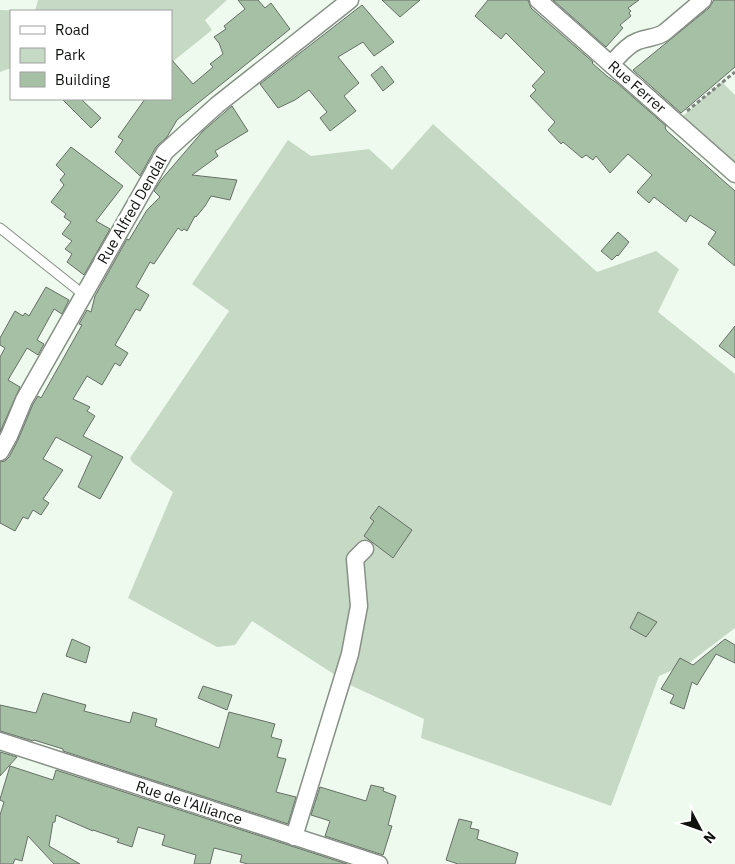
<svg xmlns="http://www.w3.org/2000/svg" width="735" height="864" font-family="'IBM Plex Sans',sans-serif">
	<style>
		.green { fill: #c6d9c5 }
		.building { fill: #a6c0a6; stroke: #666f66 }
		.lines { fill: none; stroke-linecap: round; stroke-linejoin: round }
		.lane-casing { stroke: #879086; stroke-width: 11 }
		.street-casing { stroke: #879086; stroke-width: 19 }
		.path { stroke: #7e857e; stroke-width: 3; stroke-dasharray: 4 2.5; stroke-linecap: butt }
		.lane { stroke: #fff; stroke-width: 9 }
		.street { stroke: #fff; stroke-width: 16 }
		.labels { text-anchor: middle; stroke-width: 5; stroke-linejoin: round; paint-order: stroke }
		.street-label { font-size: 15px; fill: #0f120f; stroke: #fff }
	</style>
	<rect width="100%" height="100%" fill="#effaef"/>
	<path class="green" d="M38,0H227L205,20L212,30L171,63V11H11V68L0,72V10L35,11Z
		M722,82L735,95V162L683,116Z
		M433,124L597,272L656,251L679,269L658,312L735,374V628L689,663L659,676L611,806L421,738L424,719L352,686L252,621L235,645L217,647L128,598L173,492L132,462L130,458L229,311L192,284L288,140L311,156L369,149L392,170Z"/>
	<path class="building" d="M238,0H258L265,8L271,3L290,29L177,120L167,137L156,147L140,176L115,152L123,140L118,137L145,99H171V59L193,84L213,67L210,64L223,54L219,43L214,37L226,29L224,26L245,9Z
		M382,0H420L400,17Z
		M488,0H528L531,8L593,62L592,63L608,77L617,83L666,126L665,128L667,131L735,191V266L708,244L716,232L690,215L686,222L654,197L649,203L637,192L652,175L628,154L610,173L596,156L593,160L586,155L582,158L563,142L561,144L548,130L555,122L530,96L536,90L532,86L545,72L506,33L501,39L475,16Z
		M553,0H639L628,8L631,11L629,13L631,16L620,25L623,28L606,47Z
		M714,0H735V67L681,113L633,70L709,8Z
		M362,5L394,42L374,56L363,42L338,57L359,83L344,96L356,111L330,131L320,118L327,112L309,90L295,100L278,108L260,84Z
		M382,66L394,82L383,91L371,75Z
		M62,99H81L101,118L91,128Z
		M232,106L248,131L215,151L218,156L192,175L237,180L230,200L211,196L205,206L196,217L195,216L187,231L184,229L182,231L178,228L154,264L150,262L136,287L149,295L140,311L136,309L115,345L128,353L120,366L115,363L102,385L87,376L73,399L90,407L87,411L95,416L83,436L123,457L100,499L78,487L92,456L56,437L43,459L63,470L43,499L49,503L41,515L33,510L28,519L23,517L15,531L0,523V462L5,461L9,457L18,440L33,404L38,396L41,398L59,366L82,325L79,324L87,310L91,312L95,296L127,239L129,240L147,210L160,197L154,191L161,180L203,131Z
		M71,147L123,186L96,221L110,229L84,275L67,262L72,254L65,249L72,241L62,234L71,222L64,217L66,214L51,202L64,185L60,180L65,174L56,165Z
		M618,232L629,242L618,256L617,255L612,260L601,251Z
		M46,287L69,300L62,314L54,309L37,340L44,344L38,355L27,348L8,380L20,387L0,432V357L5,348L0,345V338L15,311L23,316L25,313L29,316Z
		M735,326V358L719,346Z
		M379,506L412,530L393,558L364,536L374,521L370,518Z
		M638,612L657,622L646,637L630,628Z
		M72,639L90,647L86,663L66,656Z
		M725,639L735,645V663L716,654L697,685L692,682L684,709L670,703L674,695L661,689L680,658L693,665Z
		M203,686L232,695L227,710L198,698Z
		M43,693L86,705L84,711L130,723L133,712L157,719L155,726L219,748L229,712L275,724L271,737L282,740L277,757L286,759L276,792L296,797L288,824L63,751V749L34,740L33,741L0,731V705L36,713Z
		M0,752L17,757L0,776Z
		M10,766L53,780L56,770L347,864H248L240,862L242,855L214,848L210,864H194L196,855L162,845L165,835L138,827L132,847L117,842L119,839L93,830V831L56,815L55,822H53L49,846L80,864H54L28,836L22,861L15,859L13,864H0V815L4,802L0,800V799Z
		M371,785L384,788L383,791L396,796L388,825L392,826L383,855L325,836L330,821L311,815L320,787L366,801Z
		M459,819L472,822L470,828L479,830L477,839L518,853L515,864H458L446,860Z"/>
	<g class="lines">
		<g class="lane-casing">
			<path id="lane" d="M0,228L84,295"/>
		</g>
		<g class="street-casing">
			<path id="street" d="M538,0L735,174
				M611,64C619,56 627,45 638,41C648,37 657,38 665,32L703,0
				M0,452L9,436L24,400L165,152L217,105L350,0
				M0,741L379,864
				M294,837L350,654L359,606L355,559L365,549"/>
		</g>
		<path class="path" d="M687,111L735,72"/>
		<use href="#lane" class="lane"/>
		<use href="#street" class="street"/>
	</g>
	<g class="labels">
		<g class="street-label">
			<text transform="translate(637 87) rotate(41)" y="5">Rue Ferrer</text>
			<text transform="translate(132 210) rotate(-60)" y="5">Rue Alfred Dendal</text>
			<text transform="translate(189 803) rotate(18)" y="5">Rue de l'Alliance</text>
		</g>
	</g>
	<rect x="10" y="10" width="162" height="90" fill="#ffffff" stroke="#9fa09f"/>
	<rect x="20" y="26" width="25" height="8" fill="#ffffff" stroke="#9fa09f"/>
	<text x="55" y="35" font-size="15" fill="#0f120f">Road</text>
	<rect x="20" y="48" width="25" height="15" fill="#c6d9c5" stroke="#9fa09f"/>
	<text x="55" y="60" font-size="15" fill="#0f120f">Park</text>
	<rect x="20" y="72" width="25" height="15" fill="#a6c0a6" stroke="#9fa09f"/>
	<text x="55" y="85" font-size="15" fill="#0f120f">Building</text>
	<g transform="translate(700 829) rotate(131)" stroke="#ffffff" stroke-width="4" paint-order="stroke">
	<path d="M0-4L9 19L0 12L-9 19Z" fill="#0f120f"/>
	<text y="-8" font-size="14" font-weight="bold" text-anchor="middle" fill="#0f120f">N</text>
	</g>
</svg>
